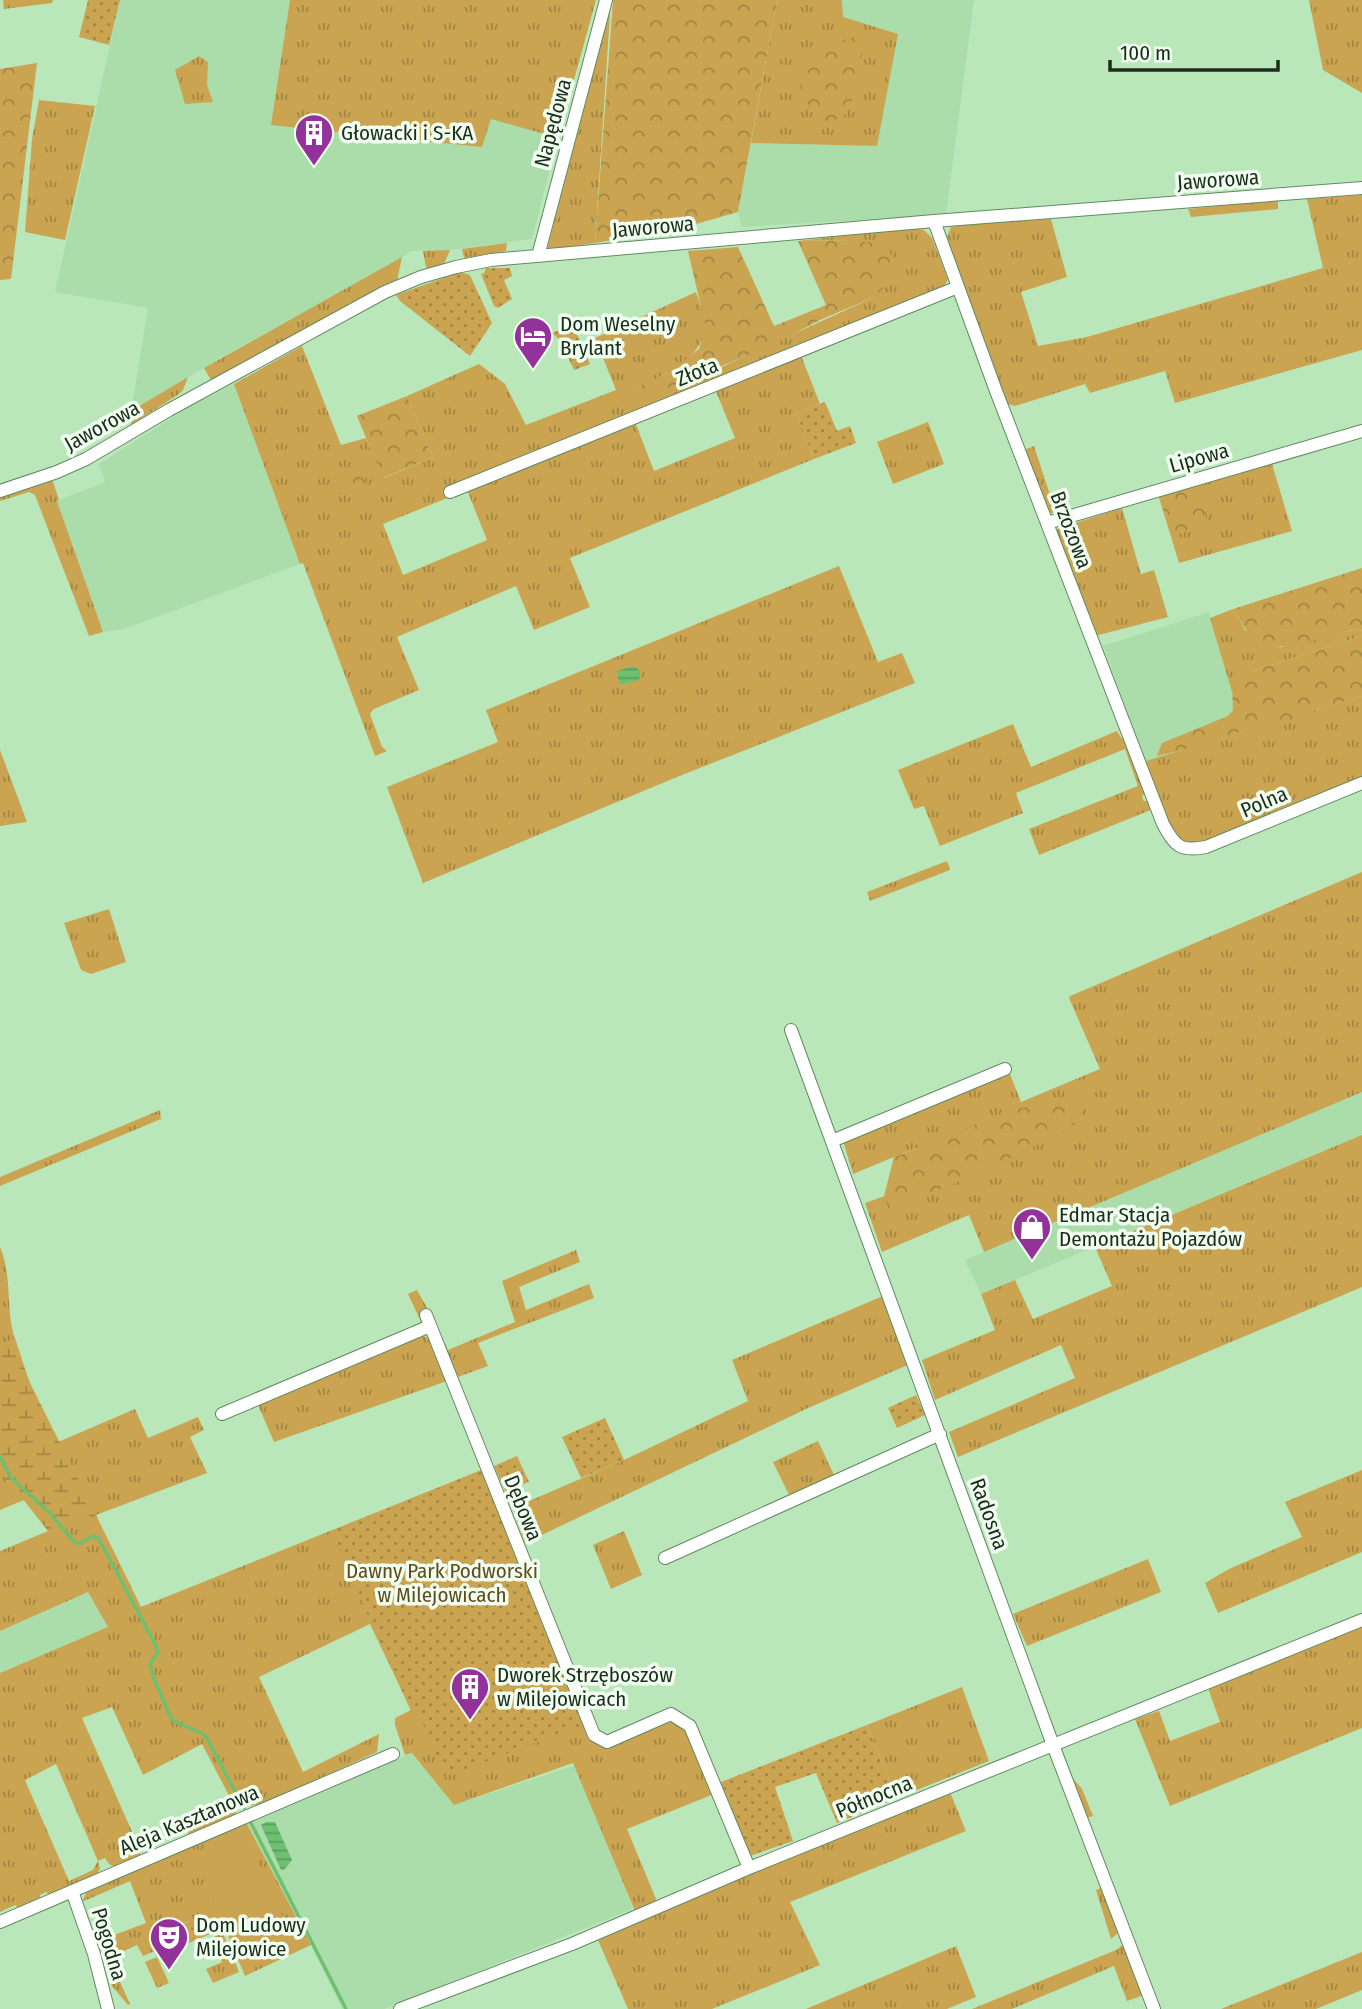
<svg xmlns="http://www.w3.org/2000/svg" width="1362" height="2009" font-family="'Fira Sans Condensed',sans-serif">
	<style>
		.built { fill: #ada }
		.grass { fill: url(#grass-tufts); fill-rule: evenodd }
		.forest { fill: url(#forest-crowns) }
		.wetland { fill: url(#wetland-marsh) }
		.park { fill: url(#park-dots) }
		.pitch { fill: #caa451 }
		.water { fill: url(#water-rules) }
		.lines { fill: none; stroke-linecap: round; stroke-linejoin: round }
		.stream { stroke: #6ec071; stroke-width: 3.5 }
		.minor-casing { stroke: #618a61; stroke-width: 14 }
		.minor { stroke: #fff; stroke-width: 12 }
		.labels { text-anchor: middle; stroke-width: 7; stroke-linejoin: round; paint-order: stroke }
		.street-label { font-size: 21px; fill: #1b2c1b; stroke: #f1fff1 }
		.poi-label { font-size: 21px; fill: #1b2c1b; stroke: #f1fff1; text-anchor: start }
		.park-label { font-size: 21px; fill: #5f4b1e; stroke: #f1fff1 }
	</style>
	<defs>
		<pattern id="grass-tufts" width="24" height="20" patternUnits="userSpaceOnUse" patternTransform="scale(1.75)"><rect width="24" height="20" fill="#caa451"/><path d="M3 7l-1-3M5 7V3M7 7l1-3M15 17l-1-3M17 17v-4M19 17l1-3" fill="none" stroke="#a38642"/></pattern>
		<pattern id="forest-crowns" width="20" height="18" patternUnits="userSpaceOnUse" patternTransform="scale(1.75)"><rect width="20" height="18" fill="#caa451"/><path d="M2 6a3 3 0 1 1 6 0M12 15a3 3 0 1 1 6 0" fill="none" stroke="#a38642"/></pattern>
		<pattern id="wetland-marsh" width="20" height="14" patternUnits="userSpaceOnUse" patternTransform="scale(1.75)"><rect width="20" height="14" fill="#caa451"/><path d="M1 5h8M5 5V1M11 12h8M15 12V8" fill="none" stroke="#a38642"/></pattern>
		<pattern id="park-dots" width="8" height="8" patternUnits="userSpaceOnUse" patternTransform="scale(1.75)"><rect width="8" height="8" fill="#caa451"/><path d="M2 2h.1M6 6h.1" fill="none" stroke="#a38642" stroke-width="1.8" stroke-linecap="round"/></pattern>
		<pattern id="water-rules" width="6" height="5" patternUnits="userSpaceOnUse" patternTransform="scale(1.75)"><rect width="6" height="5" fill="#6ec071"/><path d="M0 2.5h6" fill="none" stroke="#5a9c5c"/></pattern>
	</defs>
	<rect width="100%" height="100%" fill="#bae7ba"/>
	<path class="built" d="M120,0H290L271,125L491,119L558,138L532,239L442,251H411L396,262L234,350L131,411L148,308L55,292Z
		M842,0H974L946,215L742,227L738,212L751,143L877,146L843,17Z
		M234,384L300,564L124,629L103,632L57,501L105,482L99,464L189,407Z
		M1209,612L1243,729L1146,762L1103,646Z
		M1362,1092V1135L981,1294L965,1260Z
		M88,1592L108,1627L0,1673V1631Z
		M412,1753L454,1805L576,1765L633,1909L384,2009H342L311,1945L247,1824Z"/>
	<path class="grass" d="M3,0H53L52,3L4,9Z
		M290,0H596L558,138L491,119L482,147L271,125Z
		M611,0L595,243L547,250Z
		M777,0H842L843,17L898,34L877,146L751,143Z
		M1309,0H1362V93L1323,70Z
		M199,56L208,62L207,85L213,102L185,104L175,70Z
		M39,100L95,106L65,240L25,232L32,139Z
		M1362,195V350L1175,403L1165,371L1090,393L1085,384L1015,406L1008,404L946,240L951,227L961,225L1051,219L1067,277L1021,292L1038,346L1087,337L1323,268L1307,199Z
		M1278,200V209L1191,217L1188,209Z
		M912,228L924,230L932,238L948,279L944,287L798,348L820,404L796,413L814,459L570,558L590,607L534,630L516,586L397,637L419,690L374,709L370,714L382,747L387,751L375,756L303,563L300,564L234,384L302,346L341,445L366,438L384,478L433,457L407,396L479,364L505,384L526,425L616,390L595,338L696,292C699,302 705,314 705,324C705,362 655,379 626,393L700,377L874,297L850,240L798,241ZM715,389L735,438L654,471L635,422ZM467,490L487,540L403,575L383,524Z
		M507,243L506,251L464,258L462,249Z
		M450,250L444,264L429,269L426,267L423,251Z
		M402,257L397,281L211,380L204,368Z
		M188,377L183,390L179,394L131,425V411Z
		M928,422L944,464L893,484L877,442Z
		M1034,446L1056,513H1048L1024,450Z
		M1272,464L1292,531L1179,563L1159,497Z
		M52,479L59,500L57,501L103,632L89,636L35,495L29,492L0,501V497Z
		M1122,508L1141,574L1154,570L1168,617L1095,636L1058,536L1057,529Z
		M839,566L878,662L902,653L915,683L677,777L423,883L387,787L498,742L486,710Z
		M1233,609L1245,630L1280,647L1357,629L1362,631V636L1255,670C1245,675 1232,679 1232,692L1210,618Z
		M1362,696V779L1207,842C1199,843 1192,845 1184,842C1164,834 1150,782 1143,762L1243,731C1269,732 1289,722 1313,711C1329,705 1346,701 1362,696Z
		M1013,724L1031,767L1117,731L1122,739L1126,740L1146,791L1142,797L1144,801H1149L1151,810L1039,855L1029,829L1138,786L1125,749L1016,793L1023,813L940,846L924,806L914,809L898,770Z
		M0,750L27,822L0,826Z
		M947,861L950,870L870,901L867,892Z
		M1362,872V1092L984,1252L969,1215L882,1252L865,1203L927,1181L916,1148L853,1174L841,1134L1006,1064L1021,1102L1100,1069L1069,998L1070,996Z
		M109,909L126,962L91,974L81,970L64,923Z
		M160,1110L161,1119L0,1186V1177Z
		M1362,1135V1287L958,1457L949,1432L1075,1378L1061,1345L935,1400L922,1360L995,1330L981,1294L1015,1280L1033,1319L1112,1286L1095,1247Z
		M0,1247C12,1275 6,1304 13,1332C22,1371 41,1407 58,1442L135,1409L148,1438L198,1417L204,1430L190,1437L207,1473L96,1515L141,1607L484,1469L542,1614L607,1747L673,1721L689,1732L714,1794L627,1829L661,1911L950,1792L966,1831L790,1902L820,1965L712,2009H628L598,1940L639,1921L573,1763L454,1805L412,1753L405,1755L395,1725V1718L411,1710L370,1624L259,1677L303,1772L379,1734L377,1752L267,1802L236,1809L235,1815L189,1834L186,1831L236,1809L202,1744L143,1775L112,1707L82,1718L140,1850V1855L115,1867L109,1864L105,1858L98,1861L100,1869L97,1874L49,1895L46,1892L40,1895V1899L18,1908L15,1905L0,1912V1673L108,1627L88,1592L0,1631V1551L48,1531L24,1500L0,1510ZM56,1764L98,1861L93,1870L69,1881L25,1780Z
		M576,1250L580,1262L519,1287L526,1310L589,1284L594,1298L478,1343L488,1366L458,1377L443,1351L445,1343L448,1350L515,1322L502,1281Z
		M417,1290L430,1313L420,1326L409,1328L421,1322L408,1294Z
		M883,1296L910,1364L806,1409L525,1543L513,1508L624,1460L748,1401L732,1360Z
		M420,1334L430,1339L447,1381L274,1442L258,1405Z
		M818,1441L835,1477L790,1497L773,1462Z
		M1362,1470V1552L1218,1613L1205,1583L1229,1569L1302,1537L1285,1502Z
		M624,1531L642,1575L611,1589L593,1545Z
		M1148,1559L1161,1592L1027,1646L1013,1614Z
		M1362,1626V1728L1170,1806L1135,1719L1159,1711L1170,1741L1220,1722L1208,1688Z
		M962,1687L989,1761L897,1798L867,1725Z
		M1071,1776L1082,1789L1093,1816L1087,1818Z
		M247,1824L311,1945L245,1976L225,1928L198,1939L189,1921L149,1938L155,1951L143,1956L137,1945L120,1953L99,1950L93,1943L146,1923L130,1881L82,1902L86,1893L155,1862L176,1850Z
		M1103,1887L1117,1924L1118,1933L1111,1939L1096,1890Z
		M223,1933L239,1972L213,1983L206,1969L222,1962L212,1938Z
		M1125,1943L1144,1995L1127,2001L1114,1966L1012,2009H972L1116,1950Z
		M956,1946L976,1997L947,2009H806Z
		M1362,1952V1990L1316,2009H1221Z
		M157,1957L169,1983L157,1988L145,1962Z
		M104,1959L121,1961L113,1966L130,2004L128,2005L112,1986Z"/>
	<path class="forest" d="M613,0H777L738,212L682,228L595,243Z
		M848,38H855L863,49L854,96L843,117L827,122C806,111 794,83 800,60C814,50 831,46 848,38Z
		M37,63L11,279L0,280V69Z
		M850,240L884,244L894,259V278L874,297L820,320L771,346L628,404L625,393L666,374L699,349L705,324L688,251L738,247L774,326L826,305L798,241Z
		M407,396L433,457L383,478L357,416Z
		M361,466L366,484L339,494L333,479Z
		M1198,485L1208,525L1171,536L1159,497Z
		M1362,568V631L1357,629C1334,634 1281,654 1261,643C1248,636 1240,621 1233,609Z
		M1362,636V696L1315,710L1288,724L1258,731H1243L1195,747L1157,756L1162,743L1228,716L1233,710L1232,686L1239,677L1255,670Z
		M1067,1096L1085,1106L1076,1123L1058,1135L982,1172L889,1210L884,1196L894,1157L1013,1110Z"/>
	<path class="wetland" d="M15,1338L29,1381L96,1515L48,1531L24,1500L16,1503L0,1469V1344Z"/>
	<path class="park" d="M88,0H120L109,45L79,37Z
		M486,268H510L512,276L504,280L512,299L498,308L494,306L481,274L484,273Z
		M460,272L470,275L492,323L470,356L400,301L396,295Z
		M573,325L590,364L574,370L560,340L552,333Z
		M825,402L837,431L850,426L856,443L814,459L796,413Z
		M916,1395L925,1415L897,1428L888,1408Z
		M605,1418L624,1460L581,1478L562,1437Z
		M517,1456L529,1482L505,1491L494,1466Z
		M484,1469L583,1725L445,1777L417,1709L411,1711L371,1623L332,1531Z
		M867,1725L897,1798L837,1823L816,1773L775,1787L793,1841L750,1856L721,1782Z
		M190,1921L198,1939L157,1956L149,1938Z"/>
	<path class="pitch" d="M248,1838L296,1947L244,1969L196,1860Z"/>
	<path class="water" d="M634,666L640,671L639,680L625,684H619L617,671Z
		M266,1822H275L292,1860L285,1869L281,1870L261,1825Z"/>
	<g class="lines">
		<path class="stream" d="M0,1456L11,1478L50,1513L74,1542L79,1544L93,1536L99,1539L155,1644L158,1652L150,1664L154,1679L172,1720L205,1735L244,1808
			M251,1823L346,2009"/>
		<g class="minor-casing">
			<path id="minor" d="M934,221L996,391L1163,824C1175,846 1180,852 1206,847L1362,783
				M538,256L606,0
				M0,491L57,472L86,459L169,410L385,292L421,277L456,267L491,260L934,221L1362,188
				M450,492L958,287
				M1047,523L1362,431
				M791,1030L1053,1745L1154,2009
				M832,1141L1005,1069
				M426,1315L594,1735L607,1742L671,1714L690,1726L749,1868
				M222,1414L430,1326
				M665,1558L940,1434
				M72,1891L94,1954L108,2009
				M0,1922L393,1754
				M400,2009L572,1944L749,1868L1362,1620"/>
		</g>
		<use href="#minor" class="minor"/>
	</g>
	<defs>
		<g id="building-pin" transform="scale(2.0125)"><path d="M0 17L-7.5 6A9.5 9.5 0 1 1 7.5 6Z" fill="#93329a" stroke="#f1fff1"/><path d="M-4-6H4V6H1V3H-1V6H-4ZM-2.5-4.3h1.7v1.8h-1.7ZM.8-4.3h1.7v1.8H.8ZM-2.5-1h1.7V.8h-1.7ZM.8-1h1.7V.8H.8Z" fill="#fff"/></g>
		<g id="hotel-pin" transform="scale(2.0125)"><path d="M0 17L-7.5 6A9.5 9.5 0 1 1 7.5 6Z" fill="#93329a" stroke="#f1fff1"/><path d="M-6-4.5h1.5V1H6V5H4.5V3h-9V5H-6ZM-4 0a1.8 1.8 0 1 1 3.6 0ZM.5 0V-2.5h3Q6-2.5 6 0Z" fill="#fff"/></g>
		<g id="shop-pin" transform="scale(2.0125)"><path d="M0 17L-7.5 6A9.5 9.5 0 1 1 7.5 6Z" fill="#93329a" stroke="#f1fff1"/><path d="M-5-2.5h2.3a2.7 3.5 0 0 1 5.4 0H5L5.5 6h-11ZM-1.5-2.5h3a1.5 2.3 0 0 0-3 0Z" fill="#fff"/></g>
		<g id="theatre-pin" transform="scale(2.0125)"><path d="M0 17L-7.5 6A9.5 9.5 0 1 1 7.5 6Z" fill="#93329a" stroke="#f1fff1"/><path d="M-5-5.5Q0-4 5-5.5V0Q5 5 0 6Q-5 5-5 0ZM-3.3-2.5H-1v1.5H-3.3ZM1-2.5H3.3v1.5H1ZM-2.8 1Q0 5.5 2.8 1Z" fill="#fff"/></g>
	</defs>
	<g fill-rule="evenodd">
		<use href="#building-pin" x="314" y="133"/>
		<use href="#hotel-pin" x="533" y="336"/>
		<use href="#shop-pin" x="1032" y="1227"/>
		<use href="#building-pin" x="470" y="1687"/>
		<use href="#theatre-pin" x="169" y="1937"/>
	</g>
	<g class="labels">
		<g class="street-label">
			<text transform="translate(553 123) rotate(-75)" y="7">Napędowa</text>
			<text transform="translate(1218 180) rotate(-4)" y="7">Jaworowa</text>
			<text transform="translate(653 227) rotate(-5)" y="7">Jaworowa</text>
			<text transform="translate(697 372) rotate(-22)" y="7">Złota</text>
			<text transform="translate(102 426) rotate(-29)" y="7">Jaworowa</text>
			<text transform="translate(1199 458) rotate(-16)" y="7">Lipowa</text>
			<text transform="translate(1071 530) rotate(69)" y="7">Brzozowa</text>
			<text transform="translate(1264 802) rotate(-23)" y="7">Polna</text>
			<text transform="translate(523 1508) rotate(68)" y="7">Dębowa</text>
			<text transform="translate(989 1514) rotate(70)" y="7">Radosna</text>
			<text transform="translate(874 1797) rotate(-22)" y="7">Północna</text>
			<text transform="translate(189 1820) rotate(-23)" y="7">Aleja Kasztanowa</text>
			<text transform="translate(109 1944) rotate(73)" y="7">Pogodna</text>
		</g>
		<g class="poi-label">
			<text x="341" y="140">Głowacki i S-KA</text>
			<text x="560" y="331">Dom Weselny<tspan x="560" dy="24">Brylant</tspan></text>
			<text x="1059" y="1222">Edmar Stacja<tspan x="1059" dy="24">Demontażu Pojazdów</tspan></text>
			<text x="497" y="1682">Dworek Strzęboszów<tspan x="497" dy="24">w Milejowicach</tspan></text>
			<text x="196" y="1932">Dom Ludowy<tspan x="196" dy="24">Milejowice</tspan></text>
		</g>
		<g class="park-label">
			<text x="442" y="1578">Dawny Park Podworski<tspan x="442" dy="24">w Milejowicach</tspan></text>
		</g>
	</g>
	<path d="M1110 60v10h168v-10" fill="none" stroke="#1b2c1b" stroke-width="3.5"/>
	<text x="1120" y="60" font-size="21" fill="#1b2c1b" stroke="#f1fff1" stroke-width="5" paint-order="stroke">100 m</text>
</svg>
